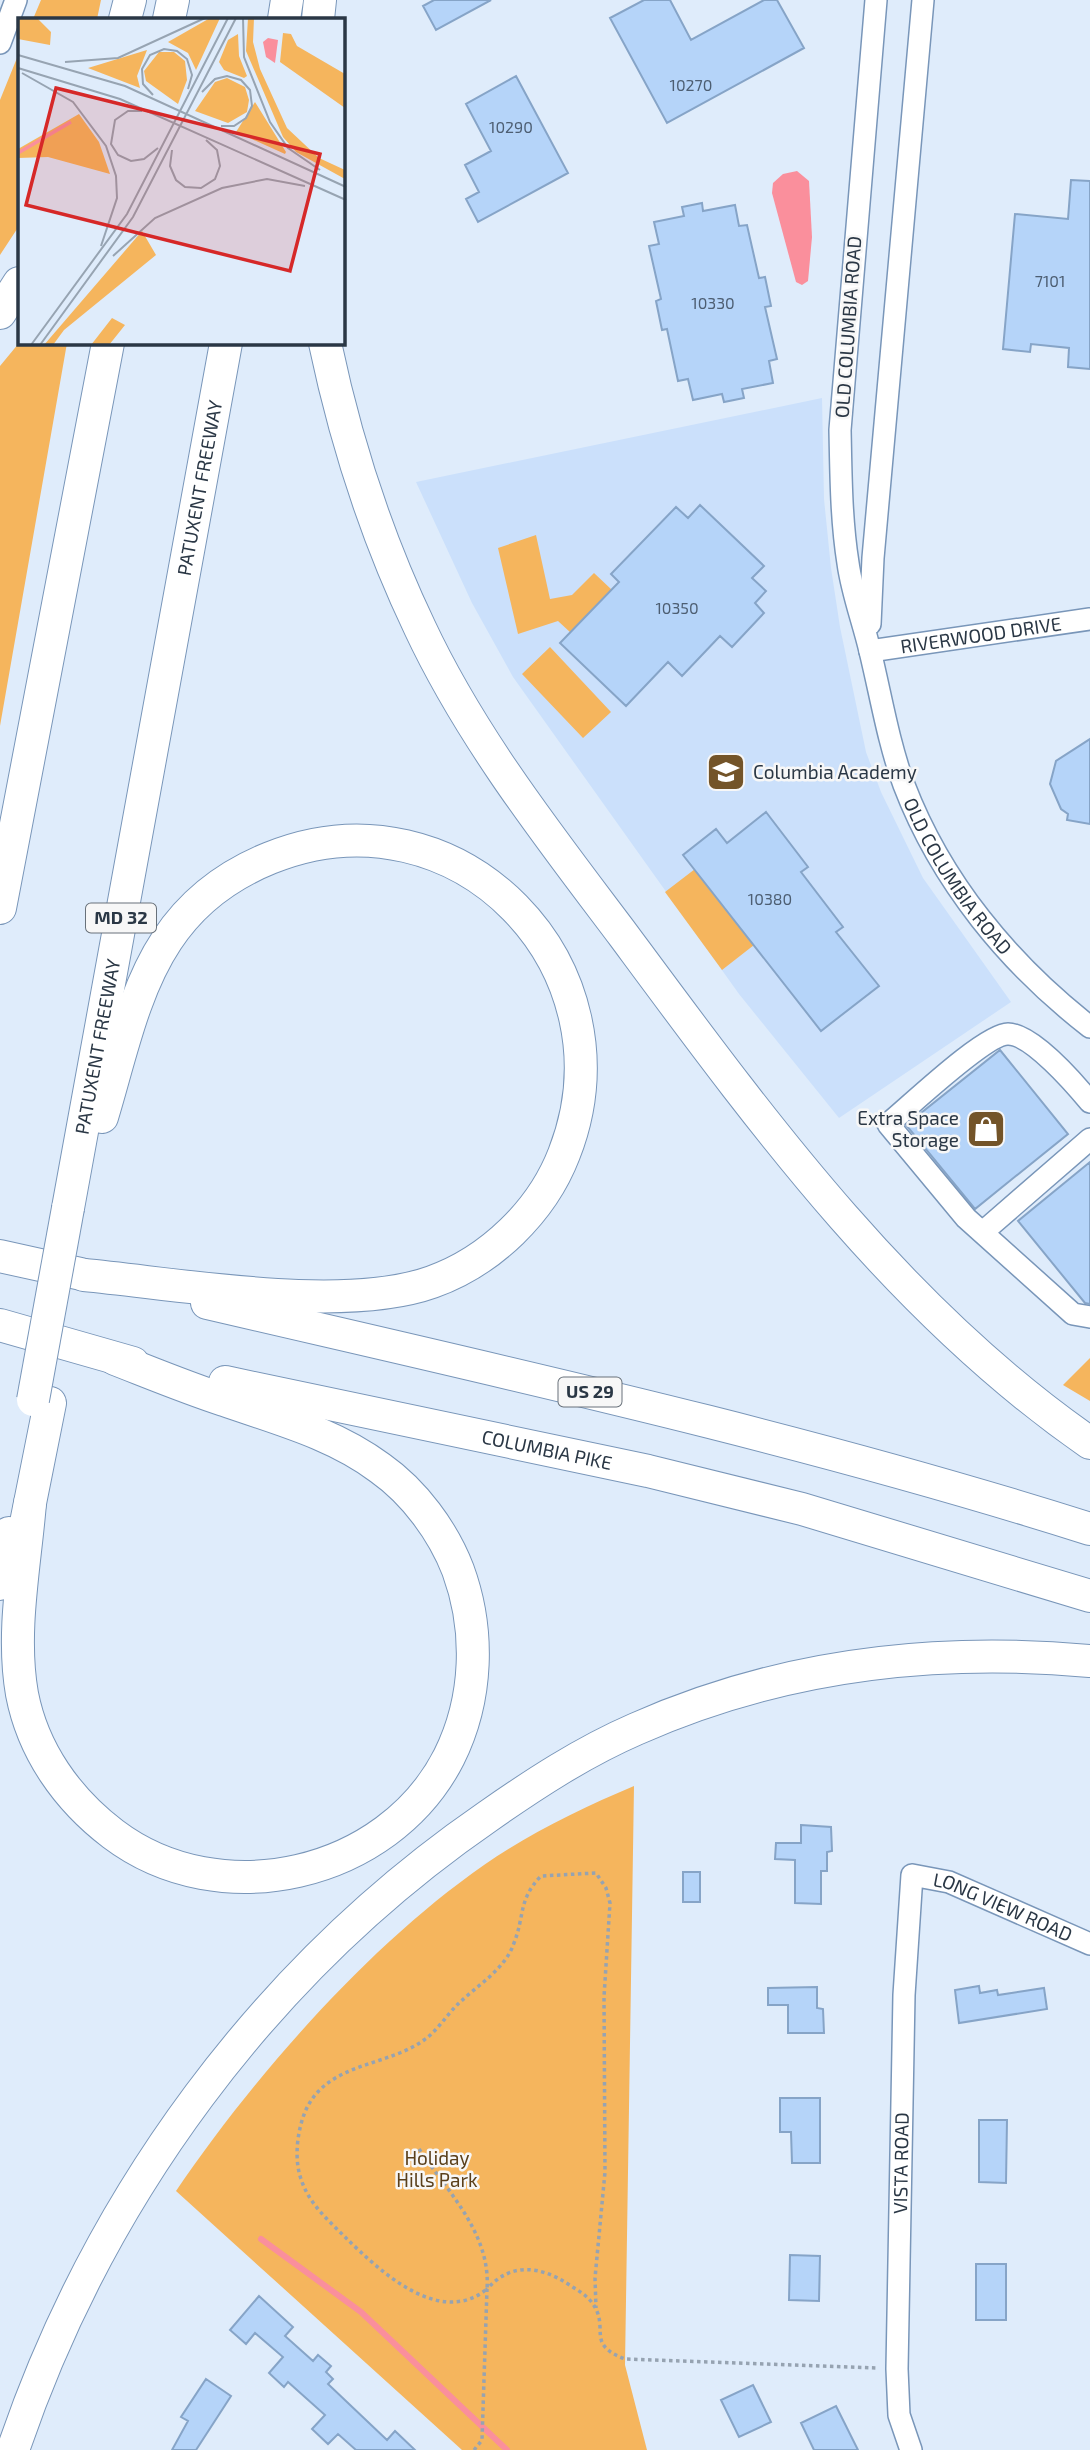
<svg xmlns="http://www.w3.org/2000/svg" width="1090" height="2450" font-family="'Exo 2',sans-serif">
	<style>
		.built { fill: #cbe0fb }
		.green { fill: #f5b55d }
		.water { fill: #fa8f9c }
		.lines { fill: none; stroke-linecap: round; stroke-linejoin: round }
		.stream { stroke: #fa8f9c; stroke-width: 6 }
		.building { fill: #b5d4f9; stroke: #86a4c7; stroke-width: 2 }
		.minor-casing { stroke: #7996b9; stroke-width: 24 }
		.highway-casing { stroke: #7996b9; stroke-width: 34 }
		.path { stroke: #96a3b1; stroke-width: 3.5; stroke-dasharray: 3.5 3.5; stroke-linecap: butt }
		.minor { stroke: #fff; stroke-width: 21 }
		.highway { stroke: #fff; stroke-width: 32 }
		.highway-bridge-casing { stroke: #7996b9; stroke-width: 34; stroke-linecap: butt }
		.highway-bridge { stroke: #fff; stroke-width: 32 }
		.labels { text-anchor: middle; stroke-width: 5; stroke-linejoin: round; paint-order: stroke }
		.number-label { font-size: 16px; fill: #4d5e72 }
		.shield { fill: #f7f7f7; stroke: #68717a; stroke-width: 2 }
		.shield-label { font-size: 18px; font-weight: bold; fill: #2a3745 }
		.street-label { font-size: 19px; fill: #2a3745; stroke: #f7f7f7 }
		.poi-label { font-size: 19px; fill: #2a3745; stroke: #f7f7f7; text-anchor: start }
		.park-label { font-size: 19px; fill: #5b401b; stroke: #f7f7f7 }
		.inset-river { fill: none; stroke: #fa8f9c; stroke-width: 3.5 }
		.inset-road { fill: none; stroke: #97a4b2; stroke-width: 2 }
		.view { fill: #d62828; fill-opacity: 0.15; stroke: #d62828; stroke-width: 3.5 }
		.inset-edge { fill: none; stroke: #2a3745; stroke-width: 3.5 }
	</style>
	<rect width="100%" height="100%" fill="#dfecfb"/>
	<path class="built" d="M822,398L824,499L831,568L840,627L866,752L881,792L923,878L1011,1002L839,1118L739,994L513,677L472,603L416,482Z"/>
	<path class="green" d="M41,0H101L97,19H33Z
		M19,53V226L0,255V100Z
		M19,343H67L0,726V366Z
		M536,535L550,599L572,595L594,573L612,590L571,633L558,621L518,634L498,548Z
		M550,647L611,712L583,738L522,674Z
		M695,869L754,945L722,970L665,892Z
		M1090,1358V1401L1063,1385Z
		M634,1786L625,2365L647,2450H462L176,2191C255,2075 369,1945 484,1865C530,1833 582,1808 634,1786Z"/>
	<path class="water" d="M797,171L809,181L812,237L808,281L802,285L796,282L772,193L773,183L783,174Z"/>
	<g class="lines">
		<path class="stream" d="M261,2239L361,2312L507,2450"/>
	</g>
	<path class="building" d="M434,0H491L436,30L423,6Z
		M644,0H670L691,40L764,0H777L804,48L667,123L610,18Z
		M516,76L568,173L478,222L466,199L479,192L465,165L491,151L466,104Z
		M1071,180L1090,181V369L1068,367L1069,348L1031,344L1030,352L1003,349L1015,214L1068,219Z
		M702,203L703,211L735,205L739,226L747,225L759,278L765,277L771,306L765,307L777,359L769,361L773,383L742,389L744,398L724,402L722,394L693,400L688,379L678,381L667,329L662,330L656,301L661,299L649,246L659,244L654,222L684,216L682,207Z
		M700,505L764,566L752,578L766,591L755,603L764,613L732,647L720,636L682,676L668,662L626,706L560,643L619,582L611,574L676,507L688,518Z
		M1090,739V824L1067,820L1068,814L1061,809L1050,784L1056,761Z
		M766,812L808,867L801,872L843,927L836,932L879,986L821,1031L683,855L716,829L727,843Z
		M1000,1050L1068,1134L975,1209L906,1125Z
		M1090,1162V1304L1085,1303L1018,1221Z
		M801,1825L831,1827L832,1851L827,1852V1871H821V1904L795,1903V1860L775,1859L776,1843H801Z
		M683,1872H700V1902H683Z
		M979,1986L980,1993L997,1990L998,1995L1044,1988L1047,2009L959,2023L955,1990Z
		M817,1987V2008L823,2009L824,2033H788V2005H768V1988Z
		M780,2098H820V2163H792L791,2132H780Z
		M979,2120H1007L1006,2183L979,2182Z
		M790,2255L820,2256L819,2301L789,2300Z
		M976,2264H1006V2320H976Z
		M259,2296L293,2327L285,2336L313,2361L318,2355L331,2366L326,2372L333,2379L328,2384L387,2440L395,2431L415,2450H356L338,2434L328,2444L312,2429L325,2415L288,2382L284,2387L269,2373L283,2357L255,2333L246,2344L230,2330Z
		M206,2379L231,2396L196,2450H172L188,2421L181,2417Z
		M753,2385L771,2422L739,2437L721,2400Z
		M836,2406L858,2450H814L801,2423Z"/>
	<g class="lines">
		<g class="minor-casing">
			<g id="minor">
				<path id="s1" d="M876,0L840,430C841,474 841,519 848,563C852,593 863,621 870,651C881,696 888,741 904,785C941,882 1009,964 1090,1027"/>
				<path d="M0,43L16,0"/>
				<path d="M870,624L873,558L923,0"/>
				<path id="s2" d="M870,651L1090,619"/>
				<path d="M1090,1102C1075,1084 1032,1034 1008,1034C985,1034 910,1106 888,1124L966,1218L1073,1314L1090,1317"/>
				<path d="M984,1231L1090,1139"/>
				<path id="s3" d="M911,2450L899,2415L897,2369L904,1995L912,1875L949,1882L1090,1944"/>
			</g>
		</g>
		<g class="highway-casing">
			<g id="highway">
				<path d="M125,19L130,0"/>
				<path d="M169,19L173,0"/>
				<path d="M284,19L287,0"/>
				<path d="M318,19L320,0"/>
				<path d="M0,313L19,283"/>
				<path d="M325,343C346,443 376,536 420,628C472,739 551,839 624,936C761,1121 899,1311 1090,1443"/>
				<path d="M0,908L108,343"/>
				<path id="s4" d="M68,1208L226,343"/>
				<path d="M0,1256L81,1274"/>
				<path d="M84,1275C180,1284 343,1314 432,1282C491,1261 542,1211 564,1154C637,968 458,782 270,858C228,875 192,902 167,940C133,991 120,1058 102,1117"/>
				<path d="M207,1303C503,1372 800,1437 1090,1529"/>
				<path d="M0,1325L133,1363"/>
				<path id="s5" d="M225,1382L648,1471L802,1509L1090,1596"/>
				<path d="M30,1503C25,1565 11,1632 22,1694C33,1751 67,1799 113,1834C220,1915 388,1877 449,1757C478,1699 480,1630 458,1570C443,1531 414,1492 380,1468C333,1433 278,1419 224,1400C187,1388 151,1373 115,1359"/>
				<path d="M26,1523L50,1403"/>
				<path d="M0,1584L9,1533"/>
				<path d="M13,2450C99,2196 265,1970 487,1817C534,1784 583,1752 636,1729C780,1665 935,1647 1090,1661"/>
			</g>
		</g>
		<path class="path" d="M419,2149C448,2192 491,2234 487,2289C439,2328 379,2270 346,2238C328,2220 309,2204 301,2179C294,2159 297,2132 305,2112C326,2062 387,2067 424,2040C437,2031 446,2016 457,2005C476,1986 505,1970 514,1943C525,1915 518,1900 541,1876L596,1873L606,1888L610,1903L604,1997L605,2172L595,2278L596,2308
			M474,2450L482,2440L487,2289C511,2262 540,2266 568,2284C577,2290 587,2295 593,2304C610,2329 585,2344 625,2359L877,2368"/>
		<use href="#minor" class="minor"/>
		<use href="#highway" class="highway"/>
		<g class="highway-bridge-casing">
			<path id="highway-bridge" d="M33,1400L68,1208"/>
		</g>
		<use href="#highway-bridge" class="highway-bridge"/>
	</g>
	<defs>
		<g id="school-square" transform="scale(2.0125)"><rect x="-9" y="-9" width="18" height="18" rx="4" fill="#735429" stroke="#f7f7f7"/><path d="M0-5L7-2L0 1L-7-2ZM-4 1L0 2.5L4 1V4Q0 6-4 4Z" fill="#fff"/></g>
		<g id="shop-square" transform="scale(2.0125)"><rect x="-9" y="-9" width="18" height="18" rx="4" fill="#735429" stroke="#f7f7f7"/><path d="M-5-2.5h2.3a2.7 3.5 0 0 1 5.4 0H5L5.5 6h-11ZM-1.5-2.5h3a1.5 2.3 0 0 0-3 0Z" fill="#fff"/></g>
	</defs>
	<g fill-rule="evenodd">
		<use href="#school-square" x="726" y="772"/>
		<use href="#shop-square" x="986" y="1129"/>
	</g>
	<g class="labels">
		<g class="number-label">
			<text x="691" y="91">10270</text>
			<text x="511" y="133">10290</text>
			<text x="1050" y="287">7101</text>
			<text x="713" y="309">10330</text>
			<text x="677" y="614">10350</text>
			<text x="770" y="905">10380</text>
		</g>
		<g class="shield">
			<rect x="86" y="903.5" width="70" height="29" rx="5"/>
			<rect x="558.5" y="1377.5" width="63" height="29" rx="5"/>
		</g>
		<g class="shield-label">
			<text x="121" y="924">MD 32</text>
			<text x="590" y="1398">US 29</text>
		</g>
		<g class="street-label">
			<text transform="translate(848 327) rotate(-86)" y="7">OLD COLUMBIA ROAD</text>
			<text dy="7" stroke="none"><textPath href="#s4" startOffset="732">PATUXENT FREEWAY</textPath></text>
			<text dy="7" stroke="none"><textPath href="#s2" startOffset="112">RIVERWOOD DRIVE</textPath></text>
			<text dy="7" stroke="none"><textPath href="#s1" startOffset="900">OLD COLUMBIA ROAD</textPath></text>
			<text dy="7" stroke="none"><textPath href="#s4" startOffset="164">PATUXENT FREEWAY</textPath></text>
			<text dy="7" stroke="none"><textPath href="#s5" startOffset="329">COLUMBIA PIKE</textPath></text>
			<text dy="7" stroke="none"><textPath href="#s3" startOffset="674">LONG VIEW ROAD</textPath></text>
			<text dy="7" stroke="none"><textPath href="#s3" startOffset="289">VISTA ROAD</textPath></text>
		</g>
		<g class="poi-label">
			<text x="753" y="779">Columbia Academy</text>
			<text x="959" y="1125" text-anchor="end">Extra Space<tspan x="959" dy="22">Storage</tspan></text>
		</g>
		<g class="park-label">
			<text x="437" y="2165">Holiday<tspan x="437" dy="22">Hills Park</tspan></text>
		</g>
	</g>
	<g transform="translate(18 18)">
		<rect width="327" height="327" fill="#dfecfb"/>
		<path d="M0,0H19L33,14L32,27L0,21ZM192,0H202L178,52L170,35L150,24ZM230,0H236L235,24L242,51L269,110L301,140L327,152V161L278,134L265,119L228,33ZM265,15L273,16L279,28L327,56V90L262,44ZM220,16L221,38L229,58L226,60L206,52L201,44L210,22ZM129,32L119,58L122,70L70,50ZM141,34H156L167,43L169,62L160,86L128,63L126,53ZM209,60L227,69L231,82L229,94L210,105L177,93L197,64ZM237,84L268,134L267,136L218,114ZM61,96L81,124L92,156L30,139L0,140V131ZM124,213L138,237L46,312L35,327H26ZM94,300L107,307L91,327H73Z" fill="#f5b55d"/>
		<path d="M250,20L260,22L257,45L248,39L245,24Z" fill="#fa8f9c"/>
		<path class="inset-river" d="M0,135L53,104"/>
		<path class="inset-road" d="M225,0L226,39L252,104L270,130L302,152M0,37L107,68L328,169M47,44L100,40L187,0M0,50L102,81L328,182M4,55L55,84L88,128L98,158L99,180L83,228M184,74L197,61L209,58L223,62L232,72L234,88L228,100L216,108H203M135,77L125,66L124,51L132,37L146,31L159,33L169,41L174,57L170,71M124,93H110L97,102L93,126L100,137L113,143L126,141L140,130M154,132L152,148L158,162L167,169L183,170L197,161L202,148L199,132L188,122M95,238L137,200L204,170L249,161L287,168M13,327L109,196L210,0M22,327L115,199L218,0"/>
		<path class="view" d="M38,70L302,136L272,253L8,187Z"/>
		<rect width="327" height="327" class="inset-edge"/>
	</g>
</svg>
